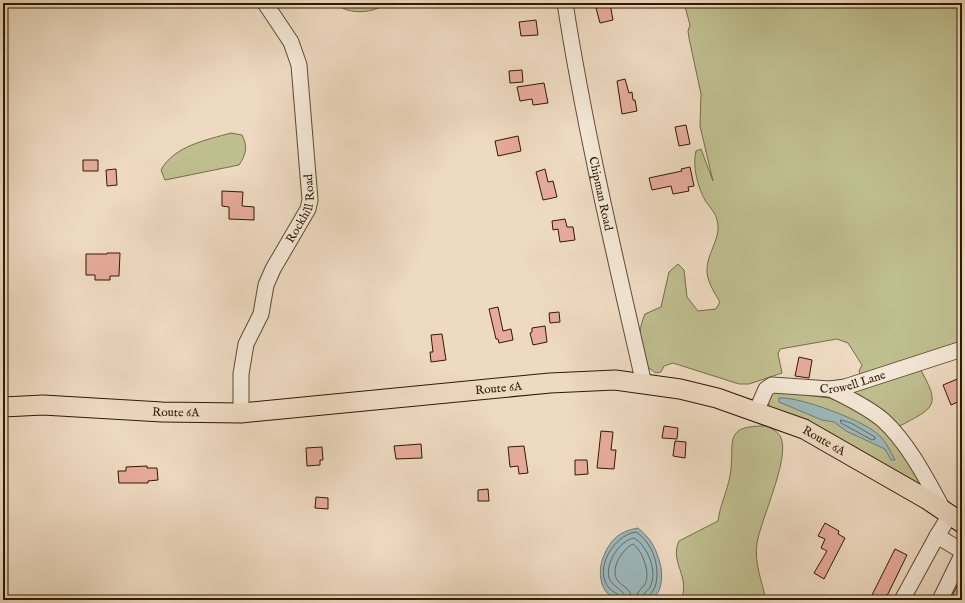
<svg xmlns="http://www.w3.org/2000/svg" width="965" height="603" font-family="'IM FELL English',serif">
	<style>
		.green { fill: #bfbe8f; stroke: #766c48 }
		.water { fill: #9cb8bc; stroke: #707971 }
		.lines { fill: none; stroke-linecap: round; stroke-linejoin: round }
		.shore { stroke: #656a5e; stroke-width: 1 }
		.building { fill: #e7ab9b; stroke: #2e1b00 }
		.minor-casing { stroke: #5e4b30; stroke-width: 17 }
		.major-casing { stroke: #2e1b00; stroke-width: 21 }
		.minor { stroke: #f4e7d7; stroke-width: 15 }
		.major { stroke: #eedac1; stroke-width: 19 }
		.labels { text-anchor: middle; stroke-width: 3; stroke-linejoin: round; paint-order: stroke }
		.street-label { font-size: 12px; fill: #2e1b00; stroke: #f4e7d7 }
	</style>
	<rect width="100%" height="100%" fill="#eedac1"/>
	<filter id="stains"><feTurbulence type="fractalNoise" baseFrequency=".005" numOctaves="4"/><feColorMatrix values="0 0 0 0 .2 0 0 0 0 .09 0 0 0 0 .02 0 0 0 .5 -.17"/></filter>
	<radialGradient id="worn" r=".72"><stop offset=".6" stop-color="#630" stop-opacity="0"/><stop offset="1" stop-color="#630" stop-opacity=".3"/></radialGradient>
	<path class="green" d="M336,3H388C374,13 348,16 336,3Z
		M684,3H962V345L861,376L859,371L862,365L848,343L837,339L780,349L778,354L782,373L749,384H739L673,363L664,366L661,372L656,373C652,370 646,367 644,363C636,348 639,328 645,314L661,307L669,272L678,264L684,270L687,297L698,311L716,309L720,302C714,292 706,280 707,268C708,251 722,237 717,220C716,214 710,207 706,202C698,188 692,167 696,151L701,149L713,181L700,126L701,94L689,38L688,31L690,25Z
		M231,133L242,135C248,146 246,155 239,165L165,180L161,170C174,146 206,140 231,133Z
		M919,367C942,407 935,407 898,427L854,394L853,391Z
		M776,391L829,398L845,402L880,424L939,498L770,407L768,402L769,395Z
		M768,426C773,430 779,432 781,438C790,458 761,519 757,543C754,563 762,581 766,600H681C691,577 669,562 679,541L718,521C720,505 727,492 730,476C736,443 720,425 768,426Z"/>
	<path class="water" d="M779,398C798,396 866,421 880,436C886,442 891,452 895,460H891L885,449L846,431L834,422L822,420L779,402Z
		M638,528C651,539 655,546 660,563C663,574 663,597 648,600C643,601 637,600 632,600C629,600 624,601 620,600C599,596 597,571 604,555C611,539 620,531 638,528Z"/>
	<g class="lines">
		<path class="shore" d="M841,420L851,423L875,437V439L872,440L841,423Z
			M621,600L620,596C616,593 612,591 609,588C593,569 614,535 636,532C653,543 661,568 655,587C653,593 648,594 647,600
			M626,600C625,589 613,588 609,578C605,563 620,540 634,538C648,546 658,572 650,587C647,592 642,593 642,600
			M632,600C631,588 624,588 618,581C609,570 622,549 633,544C642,550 651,573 645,584C641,590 636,592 636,600"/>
	</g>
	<path class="building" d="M610,4L613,20L600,23L596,8Z
		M536,20L538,35L521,36L519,22Z
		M522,70L523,82L510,83L509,71Z
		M625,79L629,93L632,92L633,100H635L637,111L622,114L617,81Z
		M544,83L548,103L533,105L532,99L520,101L517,87Z
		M686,125L690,144L679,146L675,127Z
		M518,136L521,151L498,156L495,141Z
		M83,160H98V171H83Z
		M690,167L694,186L688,187L689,191L673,194L671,186L652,190L649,178L682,171L681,169Z
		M116,169L117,185L107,186L106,170Z
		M545,169L548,182L553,181L557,197L543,200L536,172Z
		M222,191L243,192L242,206L254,207V220L229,219V207L222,206Z
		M565,219L567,227H573L575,240L560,242L558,229L553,230L552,221Z
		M107,253H120L119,276H110V280H95V275H86V254H107Z
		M498,307L503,331L511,329L513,340L499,343L498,339H496L489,309Z
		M559,312L560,322L550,323L549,313Z
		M545,326L547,342L533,345L530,333L532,332V328Z
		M442,334L446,360L431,362L430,352H433L431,335Z
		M799,357L812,360L809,378L795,376Z
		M962,377V400L951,405L943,385Z
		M664,426L678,428L677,439L662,438Z
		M601,431L613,432L611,450H616L614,469L597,468Z
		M675,441L686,442L685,458L673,456Z
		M421,444L422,458L396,459L394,446Z
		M524,446L528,473L519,474L518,466L510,467L508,447Z
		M322,447L323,460H320V465L307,466L306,448Z
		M575,460H587L588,474L575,475Z
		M147,466V468H157L158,480L148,481V483H119L118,471H126V467Z
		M488,489L489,501H478V490Z
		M316,497L328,498V509L315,508Z
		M825,523L839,531L838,534L845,538L824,579L814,573L827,551L821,548L825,539L818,536Z
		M895,549L907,555L885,600H882L872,595Z
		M959,582L962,583V589L957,600H950Z"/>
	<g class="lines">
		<g class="minor-casing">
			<g id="minor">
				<path id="s1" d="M565,3C585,131 615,257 644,384"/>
				<path d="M830,389C849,398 867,407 883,420C909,444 927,480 944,511"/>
				<path id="s2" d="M756,412L766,389L772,385L830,389L845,387L962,349"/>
				<path id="s3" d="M241,413V374L246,344L261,314L266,285L273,269L308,209L310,200L299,65L291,42L265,3"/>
				<path d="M950,515L937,536L962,551"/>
				<path d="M902,600L937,536"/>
				<path d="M940,600L962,555"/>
			</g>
		</g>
		<g class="major-casing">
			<g id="major">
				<path id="s4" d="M3,407L43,405L162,412L241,413L550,383L615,380L644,384L680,389L717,398L804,429L928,500L962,523"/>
			</g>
		</g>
		<use href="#minor" class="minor"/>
		<use href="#major" class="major"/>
	</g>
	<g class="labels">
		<g class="street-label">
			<text dy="4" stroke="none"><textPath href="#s1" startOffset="194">Chipman Road</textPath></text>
			<text dy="4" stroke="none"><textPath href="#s3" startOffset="218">Rockhill Road</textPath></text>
			<text dy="4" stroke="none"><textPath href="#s2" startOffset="114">Crowell Lane</textPath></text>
			<text dy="4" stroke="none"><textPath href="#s4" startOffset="497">Route 6A</textPath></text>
			<text dy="4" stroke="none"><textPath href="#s4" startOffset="173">Route 6A</textPath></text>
			<text dy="4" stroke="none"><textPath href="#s4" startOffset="833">Route 6A</textPath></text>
		</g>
	</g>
	<rect width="965" height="603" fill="none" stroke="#eedac1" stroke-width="16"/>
	<rect x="4" y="4" width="957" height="595" fill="none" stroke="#2e1b00" stroke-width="2"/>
	<rect x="8" y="8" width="949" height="587" fill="none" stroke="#2e1b00"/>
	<rect width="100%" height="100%" filter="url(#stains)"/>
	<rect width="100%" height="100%" fill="url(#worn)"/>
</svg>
